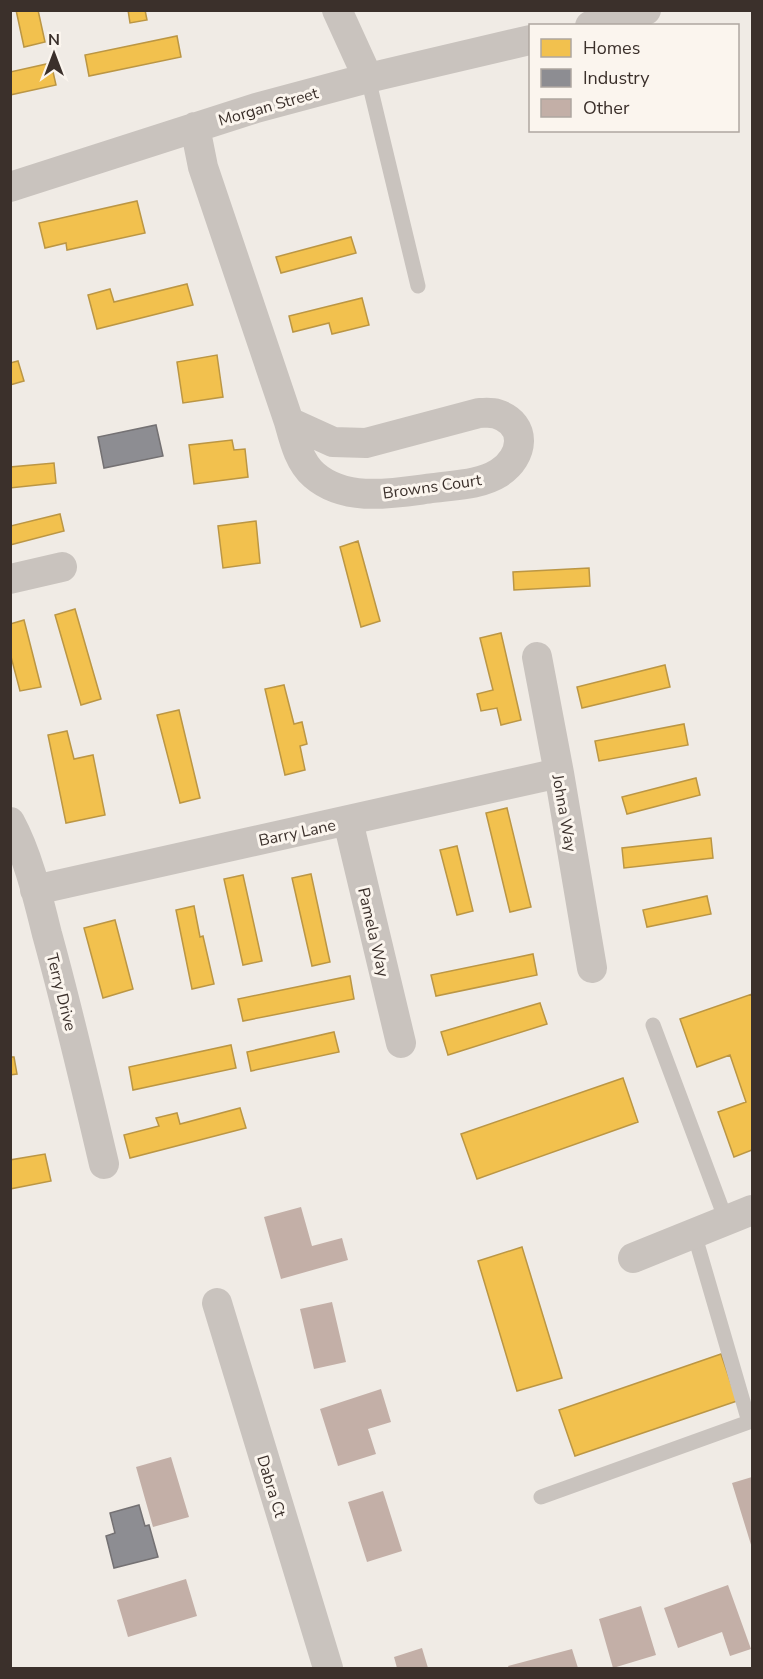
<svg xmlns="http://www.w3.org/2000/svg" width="763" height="1679" font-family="'Nunito Sans',sans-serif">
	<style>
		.homes { fill: #f2c14e; stroke: #bb9644; stroke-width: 1.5 }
		.industry { fill: #8d8d92; stroke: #747173; stroke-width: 1.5 }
		.building { fill: #c3afa7 }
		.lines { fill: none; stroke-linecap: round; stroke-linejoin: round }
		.service { stroke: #c9c3be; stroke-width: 15 }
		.minor { stroke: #c9c3be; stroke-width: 30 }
		.labels { text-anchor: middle; stroke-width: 6; stroke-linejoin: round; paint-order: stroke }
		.street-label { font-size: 16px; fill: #3b302b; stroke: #fbf5ee }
	</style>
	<rect width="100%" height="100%" fill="#f0ebe5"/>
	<path class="homes" d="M16,10H38L45,42L24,47Z
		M128,10H145L147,20L130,23Z
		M177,36L181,57L89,76L85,55Z
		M51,63L56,85L10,95V72Z
		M137,201L145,233L67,250L66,243L45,248L39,223Z
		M351,237L356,253L281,273L276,257Z
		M187,284L193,305L97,329L88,295L110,289L114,302Z
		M362,298L369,325L332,334L329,323L293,332L289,316Z
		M217,355L223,397L183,403L177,362Z
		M18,361L24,381L10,385V363Z
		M232,440L234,450L245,449L248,477L194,484L189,445Z
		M54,463L56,483L10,488V467Z
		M60,514L64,531L10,545V524L11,526Z
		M256,521L260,563L223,568L218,526Z
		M358,541L380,621L361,627L340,547Z
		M589,568L590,586L514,590L513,572Z
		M75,609L101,699L81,705L55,615Z
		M24,620L41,687L20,691L10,653V624Z
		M501,633L521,720L501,725L497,708L481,711L477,694L493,690L480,638Z
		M665,665L670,687L582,708L577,687Z
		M284,685L294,724L302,722L307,744L300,746L305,770L285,775L265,689Z
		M179,710L200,798L180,803L157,715Z
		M684,724L688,745L599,761L595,741Z
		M67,731L74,759L93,755L105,815L66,823L48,735Z
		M696,778L700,795L627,814L622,797Z
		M507,808L531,907L510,912L486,813Z
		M711,838L713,858L624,868L622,848Z
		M457,846L473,911L457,915L440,850Z
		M311,874L330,962L312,966L292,878Z
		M243,875L262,961L243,965L224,879Z
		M707,896L711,914L647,927L643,910Z
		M194,906L200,937L203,936L214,984L192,989L176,910Z
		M115,920L133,989L103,998L84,928Z
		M533,954L537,975L436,996L431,975Z
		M350,976L354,999L243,1021L238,999Z
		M752,994V1150L734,1157L718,1112L746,1102L730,1055L697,1067L680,1019Z
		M540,1003L547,1024L448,1055L441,1032Z
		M334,1032L339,1052L251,1071L247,1052Z
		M231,1045L236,1068L133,1090L129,1067Z
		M10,1057H14L17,1074L10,1075Z
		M623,1078L638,1122L477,1179L461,1134Z
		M240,1108L246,1128L130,1158L124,1135L159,1126L156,1118L177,1113L180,1124Z
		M45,1154L51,1181L10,1189V1160Z
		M522,1247L562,1378L517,1391L478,1261Z
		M721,1354L737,1401L575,1456L559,1410Z"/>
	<path class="industry" d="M156,425L163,456L104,468L98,437Z
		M139,1505L145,1526L149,1525L158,1557L114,1568L106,1536L115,1533L110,1513Z"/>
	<path class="building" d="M301,1207L312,1246L342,1238L348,1260L281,1279L264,1217Z
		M332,1302L346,1362L314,1369L300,1309Z
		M381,1389L391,1422L368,1429L376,1454L338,1466L320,1409Z
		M171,1457L189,1517L153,1527L136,1467Z
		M752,1477V1548L732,1483Z
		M383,1491L402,1551L367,1562L348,1502Z
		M186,1579L197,1616L128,1637L117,1600Z
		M728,1585L751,1649L730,1656L722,1632L678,1648L664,1608Z
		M641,1606L656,1655L613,1668L599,1619Z
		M422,1648L428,1668H397L394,1657Z
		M572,1649L578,1668H509L508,1666Z"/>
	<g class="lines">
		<path class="service" d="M368,78L418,286
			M653,1025L726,1220
			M541,1497L749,1422L694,1233"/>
		<path class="minor" d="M337,10L368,78
			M590,26L646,10
			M195,127L203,167L289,422
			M10,187L256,108L368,78L530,40
			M479,413C485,413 491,412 497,414C528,424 524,457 499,473C480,485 454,485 433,488C394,493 346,503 314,475C299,462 294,440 289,422L333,442L366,443Z
			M10,579L62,567
			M537,657L559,773L592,968
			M348,821L401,1043
			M10,822C28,855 38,898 47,934C68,1010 86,1087 104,1164
			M35,890L559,773
			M633,1258L752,1210
			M217,1303L328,1668"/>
	</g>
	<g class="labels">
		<g class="street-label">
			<text transform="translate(268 106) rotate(-16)" y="6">Morgan Street</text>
			<text transform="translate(432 486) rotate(-8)" y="6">Browns Court</text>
			<text transform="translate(565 813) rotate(80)" y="6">Johna Way</text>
			<text transform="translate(297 832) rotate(-12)" y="6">Barry Lane</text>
			<text transform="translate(374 932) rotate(77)" y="6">Pamela Way</text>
			<text transform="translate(62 992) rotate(76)" y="6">Terry Drive</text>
			<text transform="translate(272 1486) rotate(73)" y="6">Dabra Ct</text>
		</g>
	</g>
	<rect width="763" height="1679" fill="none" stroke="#3b302b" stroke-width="24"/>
	<rect x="529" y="24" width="210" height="108" fill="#fbf5ee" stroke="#aea6a0" stroke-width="1.5"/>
	<rect x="541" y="39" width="30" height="18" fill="#f2c14e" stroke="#aea6a0" stroke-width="1.5"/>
	<text x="583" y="54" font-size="18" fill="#3b302b">Homes</text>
	<rect x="541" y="69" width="30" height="18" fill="#8d8d92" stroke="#aea6a0" stroke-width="1.5"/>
	<text x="583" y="84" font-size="18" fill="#3b302b">Industry</text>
	<rect x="541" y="99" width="30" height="18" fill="#c3afa7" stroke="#aea6a0" stroke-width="1.5"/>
	<text x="583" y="114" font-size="18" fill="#3b302b">Other</text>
	<g transform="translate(54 54)" stroke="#fbf5ee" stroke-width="4.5" paint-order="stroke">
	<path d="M0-4.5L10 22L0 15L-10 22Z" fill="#3b302b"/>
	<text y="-9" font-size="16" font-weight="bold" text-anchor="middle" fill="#3b302b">N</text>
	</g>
</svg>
